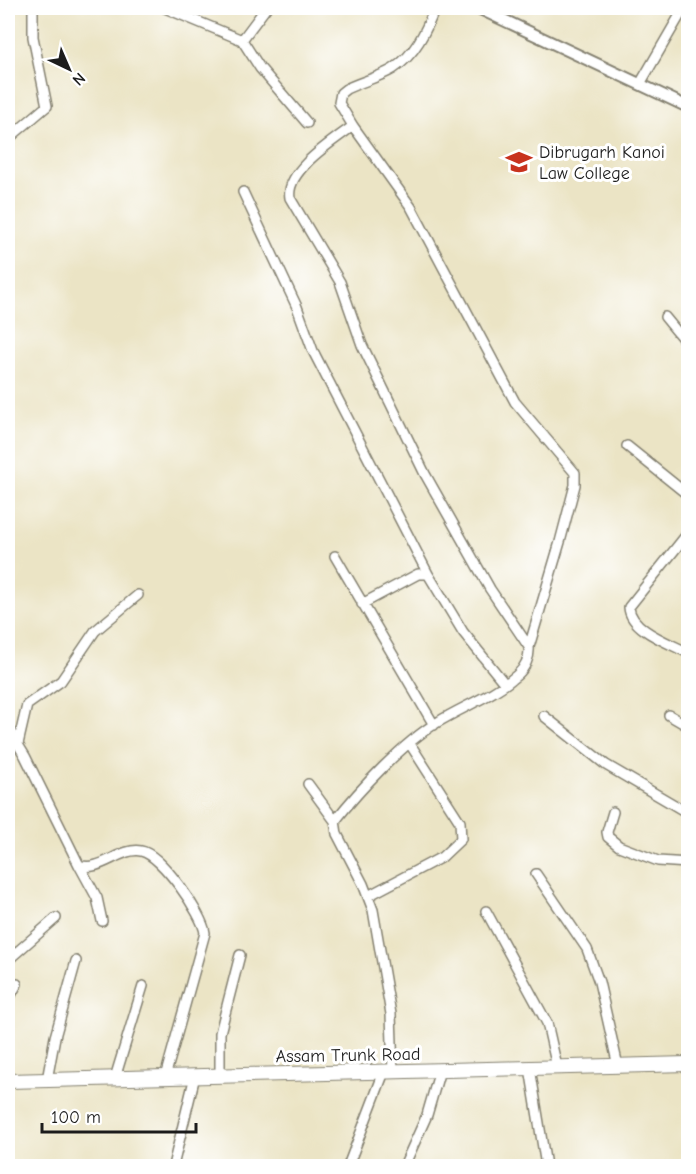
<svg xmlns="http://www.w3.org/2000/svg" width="696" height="1174" font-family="'Comic Neue',sans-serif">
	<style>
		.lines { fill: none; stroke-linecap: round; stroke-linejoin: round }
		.minor-casing { stroke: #848070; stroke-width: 12 }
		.tertiary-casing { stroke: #848070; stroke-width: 14 }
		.primary-casing { stroke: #848070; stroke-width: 16 }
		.minor { stroke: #fff; stroke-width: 9 }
		.tertiary { stroke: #fff; stroke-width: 10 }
		.primary { stroke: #fff; stroke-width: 14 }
		.labels { text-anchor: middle; stroke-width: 6; stroke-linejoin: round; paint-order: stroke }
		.poi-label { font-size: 18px; fill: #1c1c1c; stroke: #fff; text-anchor: start }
		.street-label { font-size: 18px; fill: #1c1c1c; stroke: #fff }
	</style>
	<rect width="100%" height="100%" fill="#fff"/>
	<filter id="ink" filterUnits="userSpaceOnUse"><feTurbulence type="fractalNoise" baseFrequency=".0167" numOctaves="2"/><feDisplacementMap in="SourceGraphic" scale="12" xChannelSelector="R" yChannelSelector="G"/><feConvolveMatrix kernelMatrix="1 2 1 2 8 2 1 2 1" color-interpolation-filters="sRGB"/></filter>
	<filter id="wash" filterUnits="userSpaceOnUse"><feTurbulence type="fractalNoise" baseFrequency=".008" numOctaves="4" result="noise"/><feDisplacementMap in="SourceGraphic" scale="24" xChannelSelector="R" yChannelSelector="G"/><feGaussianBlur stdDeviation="1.35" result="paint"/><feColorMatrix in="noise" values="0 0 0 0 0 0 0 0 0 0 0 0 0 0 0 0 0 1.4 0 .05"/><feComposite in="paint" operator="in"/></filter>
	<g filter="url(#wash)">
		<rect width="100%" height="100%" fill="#ebe4c5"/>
	</g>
	<g filter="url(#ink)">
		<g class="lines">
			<g class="minor-casing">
				<path id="minor" d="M165,8L242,40L260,68L307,123
					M435,8C426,31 415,55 393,69C380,77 360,82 346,89L341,93L339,103L353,126L411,207L515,402L575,473V485L560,542L529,647
					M242,40L266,8
					M640,84L684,8
					M353,126C333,141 285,171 290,198L340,282L362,345L425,474L490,589L529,647C530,657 525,668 517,675C493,696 464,706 438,722C404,742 359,790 335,821L337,834L363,884L373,910L391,1014L393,1072
					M8,139L47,106L33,37V8
					M243,192L297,307L313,351L428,574
					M665,317L688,345
					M627,446L688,495
					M688,533L629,607C630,630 670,643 688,653
					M335,556L434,725
					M362,604L418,574H428L463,632L505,684
					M669,715L688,726
					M544,716L606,765L688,813
					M8,728L25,756L79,865C100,873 120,847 141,851C161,854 203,915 205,933L165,1077
					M18,744L27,705L61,681L95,631L138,595
					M308,784L335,821
					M613,812L607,832L608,837L619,846L658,861L688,863
					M79,865L97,898L102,921
					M536,874L587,949L599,982L618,1066
					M368,896L442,857L461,839L460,822L410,744
					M486,911L547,1023L557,1067
					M8,960L56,918
					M8,1000L17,984
					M530,1068L546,1166
					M220,1076V1033L240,955
					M115,1078L143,986
					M47,1080L55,1037L76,961
					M173,1166L195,1076
					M348,1166L384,1072
					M404,1166L427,1115L440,1070"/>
			</g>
			<g class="tertiary-casing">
				<path id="tertiary" d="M478,8L688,107"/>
			</g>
			<g class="primary-casing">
				<path id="primary" d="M8,1081L688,1064"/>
			</g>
			<use href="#minor" class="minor"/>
			<use href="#tertiary" class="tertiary"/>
			<use href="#primary" class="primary"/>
		</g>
	</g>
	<defs>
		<g id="university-bare" transform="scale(2.07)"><path d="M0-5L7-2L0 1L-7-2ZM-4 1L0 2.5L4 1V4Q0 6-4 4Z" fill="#c8321e" stroke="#fff" stroke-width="2.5" paint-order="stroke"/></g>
	</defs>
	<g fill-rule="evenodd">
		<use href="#university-bare" x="519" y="162"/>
	</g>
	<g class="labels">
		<g class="poi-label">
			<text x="539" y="158">Dibrugarh Kanoi<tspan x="539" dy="21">Law College</tspan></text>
		</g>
		<g class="street-label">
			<text transform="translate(348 1055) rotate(-1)" y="6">Assam Trunk Road</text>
		</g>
	</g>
	<rect width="696" height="1174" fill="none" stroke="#fff" stroke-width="30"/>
	<g transform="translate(69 69) rotate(136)" stroke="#ffffff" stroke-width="4.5" paint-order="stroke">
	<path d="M0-4.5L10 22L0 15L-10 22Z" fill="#1c1c1c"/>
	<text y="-9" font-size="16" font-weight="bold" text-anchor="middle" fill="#1c1c1c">N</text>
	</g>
	<path d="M42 1123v9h154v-9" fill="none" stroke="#1c1c1c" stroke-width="3"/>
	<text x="51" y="1123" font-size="18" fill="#1c1c1c" stroke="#ffffff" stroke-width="4.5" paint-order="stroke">100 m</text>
</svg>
